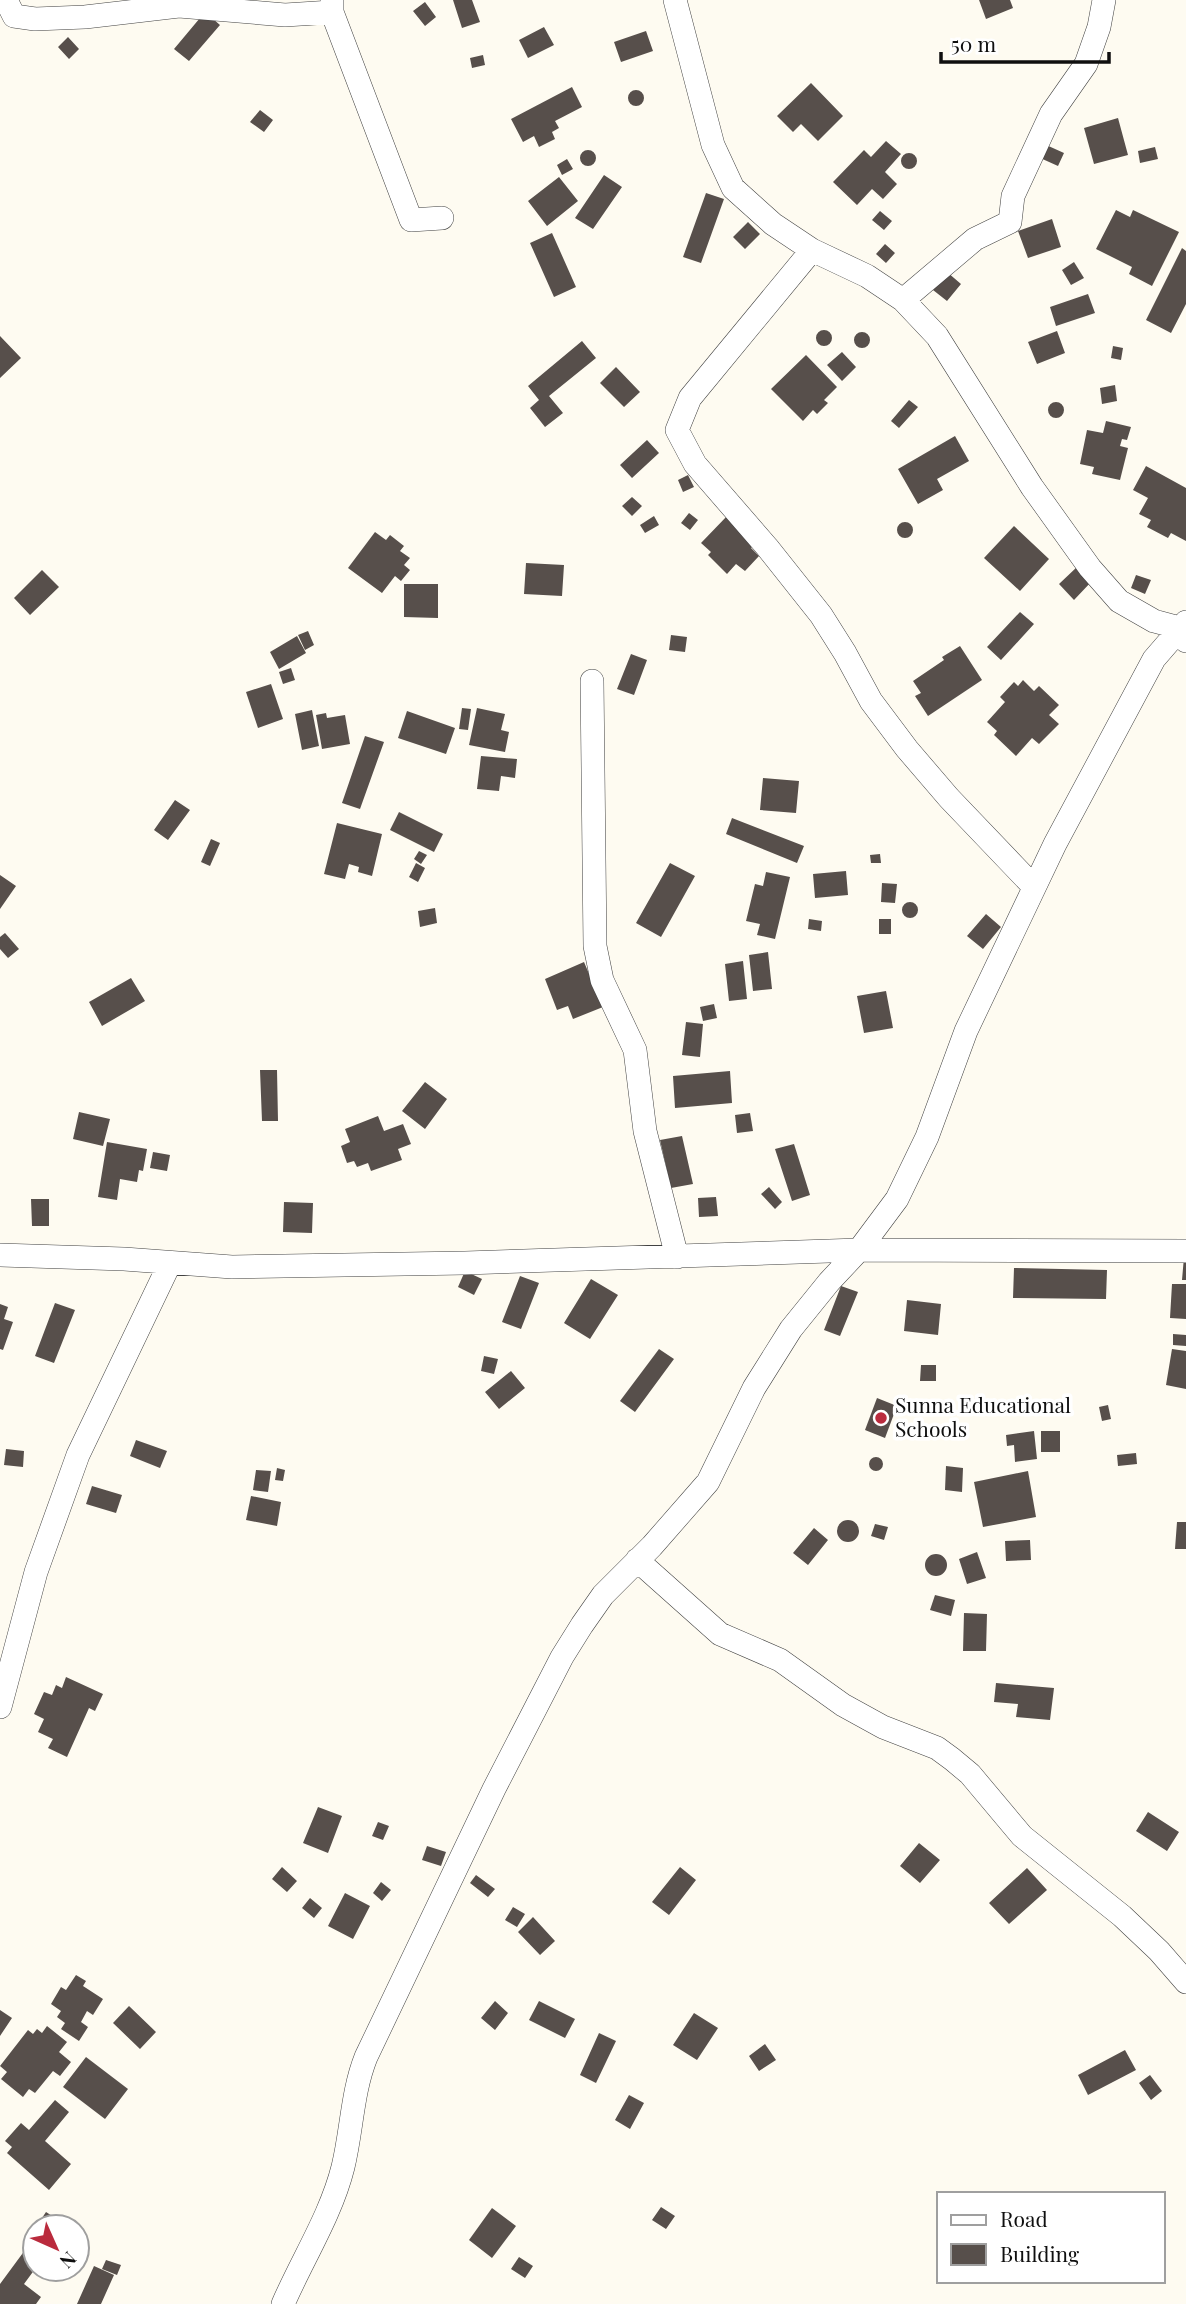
<svg xmlns="http://www.w3.org/2000/svg" width="1186" height="2304" font-family="'Playfair Display',serif">
	<style>
		.building { fill: #574f4b }
		.lines { fill: none; stroke-linecap: round; stroke-linejoin: round }
		.minor-casing { stroke: #424242; stroke-width: 24 }
		.minor { stroke: #fff; stroke-width: 23 }
		.poi-dot { fill: #ba2b3d; stroke: #fff; stroke-width: 2.5 }
		.labels { text-anchor: middle; stroke-width: 7; stroke-linejoin: round; paint-order: stroke }
		.poi-label { font-size: 21px; fill: #0f0f0f; stroke: #fff; text-anchor: start }
	</style>
	<rect width="100%" height="100%" fill="#fefbf1"/>
	<path class="building" d="M453,0H472L480,22L462,28Z
		M979,0H1010L1013,8L986,19Z
		M425,2L436,17L425,26L413,11Z
		M205,12L220,25L189,61L174,49Z
		M544,27L554,45L528,58L519,40Z
		M646,31L653,51L621,62L614,42Z
		M68,37L79,49L69,59L58,47Z
		M483,55L485,65L472,68L470,58Z
		M811,83L843,116L818,141L801,124L793,132L777,116Z
		M572,87L582,107L555,121L559,128L552,132L555,139L539,147L534,136L523,142L511,119Z
		M628 98a8 8 0 1 1 16 0a8 8 0 1 1-16 0Z
		M260,110L273,120L264,132L250,122Z
		M1118,118L1128,155L1094,164L1084,128Z
		M886,141L901,154L885,172L897,184L883,199L872,189L857,205L833,182L864,150L871,157Z
		M1044,144L1064,153L1058,166L1038,157Z
		M1155,147L1158,159L1140,163L1138,151Z
		M580 158a8 8 0 1 1 16 0a8 8 0 1 1-16 0Z
		M901 161a8 8 0 1 1 16 0a8 8 0 1 1-16 0Z
		M567,159L573,169L562,175L557,165Z
		M604,175L622,187L593,229L575,218Z
		M559,177L578,201L547,226L528,201Z
		M706,193L724,199L701,263L683,257Z
		M1116,210L1130,217L1133,210L1179,232L1152,286L1129,274L1132,267L1096,249Z
		M880,211L892,221L884,230L872,220Z
		M1052,219L1061,247L1028,258L1018,231Z
		M748,222L760,234L745,249L733,237Z
		M552,233L576,287L554,297L530,243Z
		M885,244L895,253L886,263L876,254Z
		M1182,248L1186,251V304L1171,333L1146,320Z
		M1074,262L1084,278L1071,285L1062,270Z
		M947,272L961,284L947,301L933,290Z
		M1088,294L1095,313L1056,326L1050,307Z
		M816 338a8 8 0 1 1 16 0a8 8 0 1 1-16 0Z
		M1057,331L1065,353L1037,364L1028,342Z
		M854 340a8 8 0 1 1 16 0a8 8 0 1 1-16 0Z
		M0,336L21,358L0,378Z
		M582,341L596,358L549,396L563,413L545,427L530,408L539,400L528,386Z
		M1113,346L1123,348L1121,360L1111,358Z
		M842,352L856,367L842,381L827,365Z
		M806,355L837,387L824,400L828,403L817,414L813,410L803,421L771,389Z
		M616,367L640,392L624,407L600,383Z
		M1115,385L1117,401L1102,404L1100,388Z
		M909,400L918,407L899,428L891,421Z
		M1048 410a8 8 0 1 1 16 0a8 8 0 1 1-16 0Z
		M1106,421L1131,427L1127,440L1122,439L1120,446L1128,448L1120,480L1092,474L1094,467L1080,464L1087,430L1103,433Z
		M955,436L969,461L937,479L943,490L918,504L898,469Z
		M647,440L659,453L632,478L620,465Z
		M1146,466L1186,488V541L1171,533L1168,538L1147,527L1151,520L1139,514L1148,498L1133,490Z
		M688,475L694,487L683,492L678,480Z
		M632,497L642,506L632,516L622,506Z
		M689,513L698,520L690,530L681,523Z
		M728,515L757,542L751,548L759,556L745,571L736,564L727,574L708,555L711,552L701,543Z
		M654,516L659,525L645,533L640,525Z
		M897 530a8 8 0 1 1 16 0a8 8 0 1 1-16 0Z
		M1014,526L1049,559L1020,591L984,558Z
		M375,532L386,540L390,535L404,546L400,551L410,558L404,565L410,570L401,581L395,576L382,593L348,568Z
		M526,563L564,565L562,596L524,594Z
		M1078,566L1092,581L1074,600L1059,584Z
		M42,570L59,587L30,615L14,598Z
		M1136,575L1151,580L1145,594L1131,588Z
		M404,584H438V618L404,617Z
		M1020,612L1034,624L1001,660L987,647Z
		M308,631L314,645L305,650L298,635Z
		M671,635L687,637L685,652L669,650Z
		M297,636L306,653L279,669L270,652Z
		M960,646L982,680L928,716L915,696L921,693L913,681L944,660L942,657Z
		M631,654L647,660L634,695L617,689Z
		M291,668L295,680L283,684L279,672Z
		M1023,680L1034,691L1039,686L1059,705L1049,715L1059,724L1039,744L1032,738L1016,756L994,735L997,731L987,722L1005,702L1000,697L1014,682L1018,686Z
		M271,684L283,719L258,728L246,692Z
		M462,708L471,709L468,730L459,729Z
		M477,708L505,714L501,730L509,732L505,752L469,745Z
		M312,710L319,746L302,750L295,714Z
		M407,711L455,728L446,754L398,738Z
		M326,713L327,718L345,715L350,744L322,749L316,715Z
		M365,736L384,742L360,809L342,803Z
		M481,756L517,759L515,778L501,776L499,791L477,789Z
		M763,778L799,781L796,813L760,810Z
		M175,800L190,810L168,840L154,830Z
		M399,812L443,834L434,852L390,830Z
		M732,818L804,846L797,863L726,834Z
		M337,823L382,834L372,876L358,872L359,867L349,864L345,879L324,874Z
		M211,839L220,843L210,866L201,862Z
		M419,851L427,855L421,864L414,859Z
		M880,854L881,863H871L870,855Z
		M416,863L425,868L418,882L409,877Z
		M670,863L695,876L661,937L636,923Z
		M846,871L848,895L815,898L813,874Z
		M766,872L790,877L775,939L757,935L760,924L746,921L755,884L763,886Z
		M0,875L16,886L0,909Z
		M882,883L897,884L895,903L881,902Z
		M902 910a8 8 0 1 1 16 0a8 8 0 1 1-16 0Z
		M435,908L437,923L420,927L418,911Z
		M986,914L1001,927L983,949L967,936Z
		M809,919L822,921L821,931L808,929Z
		M879,919H891V934H879Z
		M5,933L19,949L8,958L0,949V937Z
		M768,952L772,989L753,991L749,955Z
		M743,961L747,999L729,1001L725,964Z
		M584,962L603,1007L573,1019L568,1006L557,1010L545,979Z
		M131,978L145,1001L102,1026L89,1002Z
		M886,991L893,1028L864,1033L857,996Z
		M714,1004L717,1018L703,1021L700,1007Z
		M686,1022L703,1024L700,1057L682,1055Z
		M260,1070H277L278,1121H262Z
		M730,1071L732,1103L675,1108L673,1076Z
		M425,1082L447,1099L425,1129L402,1111Z
		M79,1112L110,1119L103,1146L73,1139Z
		M750,1113L753,1131L737,1133L735,1115Z
		M378,1116L384,1131L403,1124L411,1144L398,1149L402,1160L371,1171L368,1163L357,1167L354,1161L347,1163L341,1146L350,1142L345,1129Z
		M682,1136L693,1184L671,1188L660,1140Z
		M107,1142L147,1149L143,1171L139,1170L137,1182L120,1179L117,1200L98,1197Z
		M794,1144L810,1195L792,1201L775,1149Z
		M153,1152L170,1155L167,1171L150,1168Z
		M769,1187L782,1202L775,1209L761,1194Z
		M716,1197L718,1216L699,1217L698,1198Z
		M31,1199H49V1226H32Z
		M284,1202L313,1203L312,1233L283,1232Z
		M1184,1257H1186V1280H1182Z
		M1014,1268L1107,1270L1106,1299L1013,1298Z
		M465,1271L482,1279L474,1295L458,1287Z
		M520,1276L539,1283L521,1329L502,1322Z
		M591,1279L618,1295L590,1339L564,1323Z
		M1172,1284H1186V1319L1170,1318Z
		M841,1286L858,1292L840,1336L824,1330Z
		M907,1300L941,1304L938,1335L904,1331Z
		M55,1303L75,1310L54,1363L35,1356Z
		M0,1304L8,1307L4,1319L13,1322L3,1350L0,1349Z
		M1173,1334L1186,1335V1346L1173,1345Z
		M659,1349L674,1359L635,1412L620,1401Z
		M1172,1349L1186,1351V1389L1166,1385Z
		M484,1356L498,1359L494,1374L481,1371Z
		M921,1365H936V1381H920Z
		M511,1371L525,1388L499,1409L485,1392Z
		M877,1398L897,1406L885,1438L865,1430Z
		M1108,1405L1111,1419L1102,1421L1099,1407Z
		M1034,1431L1037,1459L1015,1462L1014,1445L1007,1446L1006,1435Z
		M1041,1431H1060V1452H1041Z
		M136,1440L167,1451L160,1468L130,1456Z
		M6,1449L24,1451L23,1467L4,1465Z
		M1136,1453L1137,1464L1118,1466L1117,1455Z
		M869 1464a7 7 0 1 1 14 0a7 7 0 1 1-14 0Z
		M946,1466L963,1468L962,1492L945,1490Z
		M277,1468L285,1470L283,1481L275,1480Z
		M256,1470L271,1471L268,1492L253,1490Z
		M1028,1471L1036,1517L983,1527L974,1482Z
		M92,1486L122,1495L116,1513L86,1504Z
		M251,1496L281,1502L277,1526L246,1520Z
		M837 1531a11 11 0 1 1 22 0a11 11 0 1 1-22 0Z
		M1177,1522H1186V1549H1175Z
		M875,1524L888,1527L884,1540L871,1536Z
		M814,1528L828,1540L808,1565L793,1553Z
		M1030,1540L1031,1560L1006,1561L1005,1541Z
		M977,1552L986,1578L967,1584L959,1559Z
		M925 1565a11 11 0 1 1 22 0a11 11 0 1 1-22 0Z
		M935,1595L955,1600L951,1616L930,1610Z
		M964,1613L987,1614L986,1651H963Z
		M66,1677L103,1694L95,1711L89,1708L67,1757L48,1748L53,1739L38,1732L44,1719L34,1714L44,1692L52,1695L56,1685L62,1688Z
		M996,1683L1054,1688L1050,1720L1016,1717L1018,1704L994,1702Z
		M318,1807L342,1816L328,1853L303,1843Z
		M1148,1812L1179,1832L1167,1851L1136,1831Z
		M378,1822L389,1826L383,1840L372,1836Z
		M919,1843L940,1860L920,1883L900,1866Z
		M427,1846L446,1852L441,1866L422,1860Z
		M282,1867L297,1881L287,1892L272,1879Z
		M680,1867L696,1880L669,1915L652,1902Z
		M1027,1868L1047,1890L1009,1924L989,1903Z
		M476,1875L495,1889L488,1897L470,1883Z
		M381,1882L391,1890L382,1901L373,1893Z
		M345,1893L370,1906L353,1939L328,1926Z
		M310,1898L322,1908L314,1918L302,1908Z
		M513,1907L525,1914L517,1927L505,1920Z
		M533,1917L555,1941L540,1955L518,1932Z
		M76,1975L86,1981L83,1986L103,1999L93,2015L87,2011L81,2022L88,2027L79,2041L61,2029L65,2023L57,2017L61,2011L51,2004L61,1987L66,1990Z
		M495,2001L508,2013L495,2030L481,2018Z
		M539,2001L575,2019L565,2038L529,2020Z
		M129,2006L156,2032L140,2049L113,2023Z
		M0,2010L12,2018L0,2036Z
		M694,2013L718,2028L697,2060L673,2045Z
		M47,2026L67,2042L59,2052L71,2062L60,2076L53,2071L35,2093L29,2089L23,2097L1,2079L7,2072L0,2066L28,2030L33,2034L37,2029L42,2033Z
		M599,2033L616,2041L596,2083L580,2075Z
		M765,2044L776,2060L759,2071L749,2056Z
		M1125,2050L1136,2070L1088,2095L1078,2075Z
		M86,2057L128,2089L105,2119L63,2087Z
		M1150,2075L1162,2091L1151,2100L1139,2083Z
		M629,2095L644,2103L630,2129L615,2120Z
		M55,2100L69,2112L45,2141L71,2164L49,2190L7,2153L12,2147L5,2141L21,2123L29,2130Z
		M661,2207L675,2216L666,2229L652,2220Z
		M492,2208L516,2226L492,2258L469,2240Z
		M46,2212L60,2221L56,2227H36Z
		M35,2229V2247L27,2241Z
		M28,2246L35,2252V2269L24,2284L41,2297L36,2304H0V2284Z
		M519,2257L533,2266L525,2278L511,2269Z
		M106,2260L121,2265L117,2275L102,2269Z
		M94,2266L114,2275L101,2304H77Z"/>
	<g class="lines">
		<g class="minor-casing">
			<path id="minor" d="M6,0L14,16L35,19L85,17L179,6L285,15L332,12V0
				M675,0L713,145L733,188L773,224L812,250L867,276L903,300L937,336L1032,487L1090,568L1119,601L1154,621L1180,628L1186,641
				M332,12L411,220L442,218
				M812,250L690,398L677,430L695,464L767,547L821,615L845,653L871,701L907,749L949,798L1034,887
				M903,300L975,239L1010,222L1013,196L1051,114L1086,64L1099,27L1104,0
				M592,681L595,946L602,980L635,1050L645,1131L677,1257
				M0,1255L124,1259L232,1267L465,1263L859,1250L1186,1251
				M637,1560L720,1634L780,1660L843,1705L883,1727L937,1748L952,1759L970,1774L1022,1836L1122,1916L1159,1951L1186,1982
				M0,1707L36,1572L78,1455L170,1263
				M283,2304C303,2258 331,2215 343,2167C352,2130 352,2092 366,2057L494,1789L562,1657L582,1625L603,1595L652,1546L708,1482L754,1388L791,1329L829,1282L859,1250L897,1199L927,1137L966,1031L1055,844L1154,659L1186,622"/>
		</g>
		<use href="#minor" class="minor"/>
	</g>
	<circle class="poi-dot" cx="881" cy="1418" r="7"/>
	<g class="labels">
		<g class="poi-label">
			<text x="895" y="1413">Sunna Educational<tspan x="895" dy="24">Schools</tspan></text>
		</g>
	</g>
	<rect x="937" y="2192" width="228" height="91" fill="#ffffff" stroke="#9f9f9f" stroke-width="2"/>
	<rect x="951" y="2215" width="35" height="10" fill="#ffffff" stroke="#9f9f9f" stroke-width="2"/>
	<text x="1000" y="2227" font-size="21" fill="#0f0f0f">Road</text>
	<rect x="951" y="2244" width="35" height="21" fill="#574f4b" stroke="#9f9f9f" stroke-width="2"/>
	<text x="1000" y="2262" font-size="21" fill="#0f0f0f">Building</text>
	<g transform="translate(56 2248) rotate(135)"><circle r="33" fill="#ffffff" stroke="#9f9f9f" stroke-width="2"/>
	<path d="M0-5L12 26L0 18L-12 26Z" fill="#ba2b3d"/>
	<text y="-10" font-size="19" font-weight="bold" text-anchor="middle" fill="#0f0f0f">N</text>
	</g>
	<path d="M941 52v10h168v-10" fill="none" stroke="#0f0f0f" stroke-width="3.5"/>
	<text x="951" y="52" font-size="21" fill="#0f0f0f" stroke="#ffffff" stroke-width="5" paint-order="stroke">50 m</text>
</svg>
